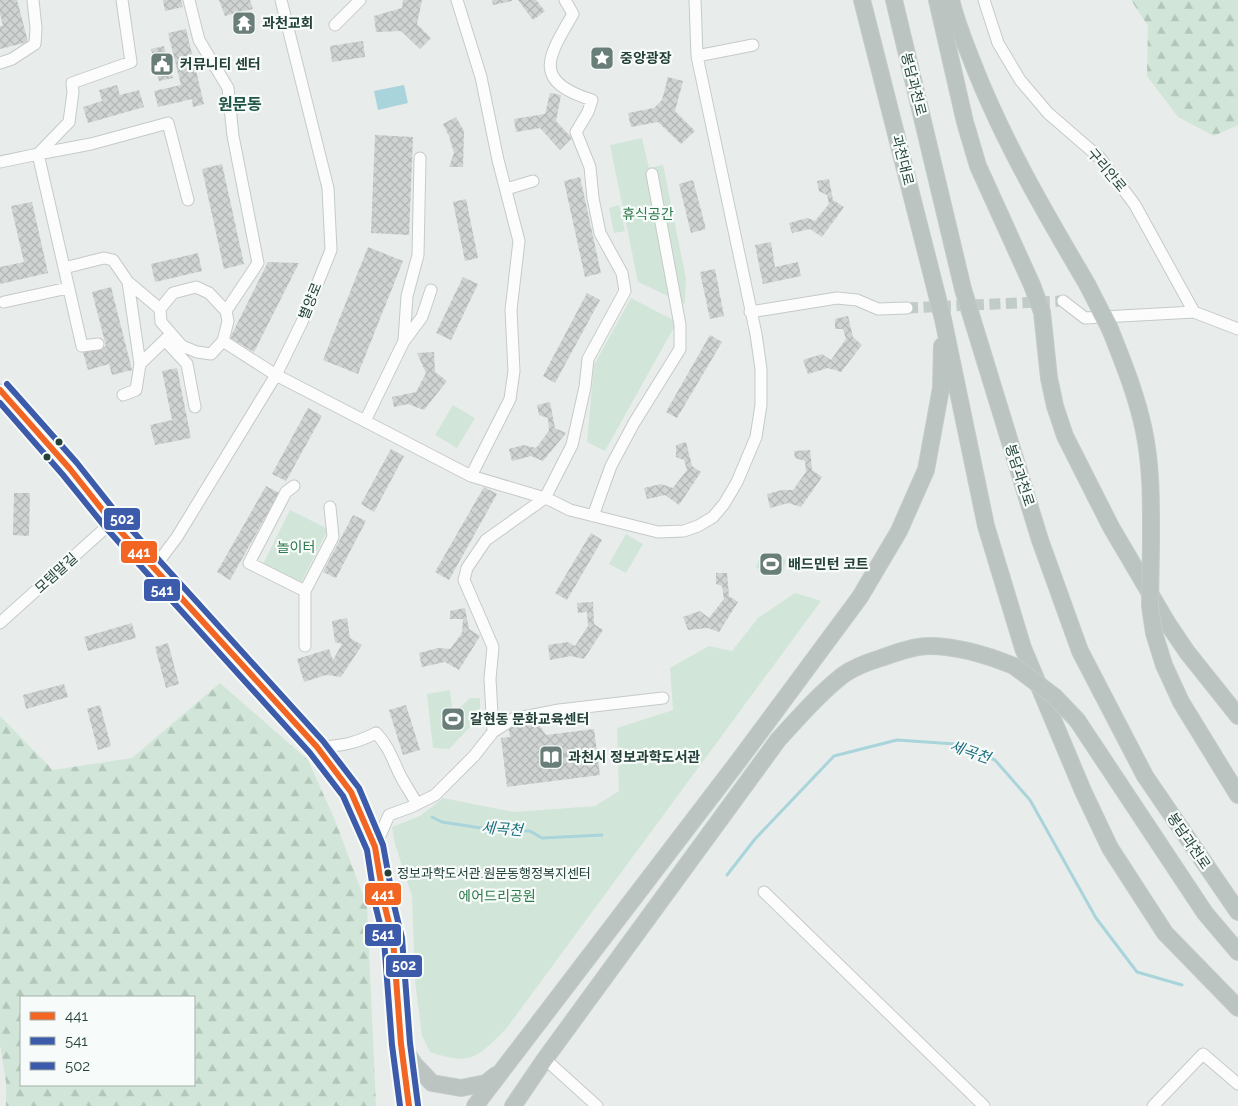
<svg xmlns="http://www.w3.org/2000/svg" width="1238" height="1106" font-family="Raleway,'Noto Sans KR',sans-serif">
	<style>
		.forest { fill: url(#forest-firs); fill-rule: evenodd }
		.green { fill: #d1e6d8 }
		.water { fill: #a9d4db }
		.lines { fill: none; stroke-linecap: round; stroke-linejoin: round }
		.stream { stroke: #a9d4db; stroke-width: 3 }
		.building { fill: url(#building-cross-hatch) }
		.minor-tunnel { stroke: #c1cbc8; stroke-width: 11; stroke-dasharray: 11 5.5; stroke-linecap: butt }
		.minor-casing { stroke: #c5cac8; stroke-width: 13 }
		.highway-casing { stroke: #c3ccc9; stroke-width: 18 }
		.minor { stroke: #fcfcfc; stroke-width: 11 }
		.highway { stroke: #bcc4c2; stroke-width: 16 }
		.highway-bridge-casing { stroke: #c3ccc9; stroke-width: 18; stroke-linecap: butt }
		.highway-bridge { stroke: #bcc4c2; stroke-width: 16 }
		.bus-1-casing { stroke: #f7fbf9; stroke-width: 10 }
		.bus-2-casing { stroke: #f7fbf9; stroke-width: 10 }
		.bus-3-casing { stroke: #f7fbf9; stroke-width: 10 }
		.bus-1 { stroke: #f26522; stroke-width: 6 }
		.bus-2 { stroke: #3d5bab; stroke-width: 6 }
		.bus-3 { stroke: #3d5bab; stroke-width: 6 }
		.bus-dot { fill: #24423a; stroke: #f7fbf9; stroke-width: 2 }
		.labels { text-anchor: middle; stroke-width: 4.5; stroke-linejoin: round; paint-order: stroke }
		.bus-label { font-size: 13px; fill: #24423a; stroke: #f7fbf9; text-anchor: start }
		.poi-label { font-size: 14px; font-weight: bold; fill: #24423a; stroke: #f7fbf9; text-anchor: start }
		.street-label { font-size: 14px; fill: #24423a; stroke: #f7fbf9 }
		.park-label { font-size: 14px; fill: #2d7a4b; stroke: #f7fbf9 }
		.water-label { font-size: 15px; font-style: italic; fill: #1c6f80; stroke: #f7fbf9 }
		.quarter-label { font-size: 16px; font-weight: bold; fill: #1f5548; stroke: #f7fbf9 }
		.line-badge { stroke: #f7fbf9; stroke-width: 2 }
		.badge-label { font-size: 14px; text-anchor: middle; font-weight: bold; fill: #fff }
	</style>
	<defs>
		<pattern id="forest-firs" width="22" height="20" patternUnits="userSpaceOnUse" patternTransform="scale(1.25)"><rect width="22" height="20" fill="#d1e6d8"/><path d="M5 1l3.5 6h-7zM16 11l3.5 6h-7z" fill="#b3c6ba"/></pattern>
		<pattern id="building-cross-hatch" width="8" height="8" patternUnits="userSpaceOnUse" patternTransform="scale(1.25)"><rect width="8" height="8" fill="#cfd4d2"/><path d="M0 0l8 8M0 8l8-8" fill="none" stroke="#b2b7b5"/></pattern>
	</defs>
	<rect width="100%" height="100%" fill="#e8edeb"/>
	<path class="forest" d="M1131,0H1238V125L1214,136L1178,117L1147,76L1148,26Z
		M220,683L308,760L335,820L367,906L376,1106H6V1082L0,1045V716L53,770L132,758ZM21,997H194V1085H21Z"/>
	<path class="green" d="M642,138L649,168L663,165L686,278L685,304L638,282L610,145Z
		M619,205L625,231L614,233L609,208Z
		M631,298L677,322L605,451L587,442L594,365Z
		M453,405L475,418L457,448L435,435Z
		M290,510L328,529L301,583L263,564Z
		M626,534L643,544L626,573L609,564Z
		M761,553L786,560L782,575L756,568Z
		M795,593L821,601L506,1029C477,1058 471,1066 430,1052L422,1036L415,981L412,896L395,844L392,827L420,816L443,798L514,812L595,806L619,791L617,728L673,710L670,668L709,646L732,651L758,618Z
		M450,690L453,714L470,698H480V711L473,724L449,749L433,748L427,694Z"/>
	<path class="water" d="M404,85L408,103L378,110L374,91Z"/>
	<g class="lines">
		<path class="stream" d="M432,817L442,822L494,830L530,831L542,838L602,835
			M727,875L755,839L834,756L897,740L955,744L995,760L1030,800L1096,918L1137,972L1182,985"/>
	</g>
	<path class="building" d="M0,0H17L28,42L0,49V26H3L0,14Z
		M163,0H181L183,7L165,11Z
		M219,0H250L253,9L225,16Z
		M403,0H422L417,24L431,38L420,49L401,31L376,32L374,16L402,8Z
		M492,0H512V1L493,5Z
		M518,0H536L545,11L533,20Z
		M247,13L253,30L240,32L235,17Z
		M186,29L204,104L193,107L192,99L158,107L154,91L181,85L168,33Z
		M363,41L365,57L332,62L330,46Z
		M164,46L173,78L159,81L151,49Z
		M668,77L683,81L675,111L695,131L681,144L658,122L631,127L628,113L654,108L662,100Z
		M117,85L120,95L139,90L144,107L88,123L83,107L102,101L99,90Z
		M550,93L561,95L556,121L572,138L560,150L540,128L516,132L514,119L545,114Z
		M456,117L464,131L463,167H449L454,153L449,136L443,124Z
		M375,135L413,137L409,235L371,233Z
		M222,164L244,264L224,269L202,169Z
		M580,177L601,273L585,277L564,181Z
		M829,179L833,200L844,207L822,237L810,229L792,233L789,223L807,218L815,221L829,204L827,195L819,191L817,181Z
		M693,180L706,229L691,233L679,184Z
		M466,199L478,258L465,261L453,202Z
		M32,202L48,273L0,284V267L24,262L11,206Z
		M771,242L775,267L798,262L801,276L763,284L755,245Z
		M368,247L403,261L358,374L323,360Z
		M198,253L202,271L155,282L151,264Z
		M268,262L299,263L254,352L230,338Z
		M715,269L724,316L710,319L700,272Z
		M463,277L478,284L451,340L436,333Z
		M111,287L132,370L112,375L109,364L88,370L83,352L106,346L92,292Z
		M587,293L600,300L555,383L543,376Z
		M848,316L853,337L862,345L841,372L828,368L808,374L803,360L822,354L831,360L846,339L843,329H835V319Z
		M710,335L722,342L677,418L666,412Z
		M434,352L435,372L447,381L424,410L408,404L394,407L392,397L416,392L426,373L417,353Z
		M177,368L191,438L155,445L150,425L172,420L162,371Z
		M550,402L555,428L566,433L543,461L531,456L512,461L509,449L523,445L536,448L549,431L548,418L539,415L537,405Z
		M308,408L322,416L286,481L272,474Z
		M686,442L692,466L701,472L679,505L665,495L647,499L644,488L661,484L673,488L687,470L684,460L676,457V445Z
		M391,449L404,456L374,512L361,504Z
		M810,450L812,470L822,477L801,507L788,503L770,508L767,494L782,490H793L806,472L805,461L795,458L794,451Z
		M266,486L279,493L230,580L217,572Z
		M484,487L497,494L449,580L435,572Z
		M14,493H30L29,536L13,535Z
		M353,515L366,521L336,578L323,572Z
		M591,533L602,540L567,600L555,593Z
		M716,573H727L729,596L738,602L719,632L708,628L688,630L683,617L700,611L709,618L724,599L722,586L716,584Z
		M593,602L594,624L603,630L584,659L571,656L550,660L548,645L568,642L575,646L588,626L587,612L578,613L577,603Z
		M465,608L469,629L480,636L459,670L445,662L422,667L419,653L438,648L450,649L462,633L463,619H450V611Z
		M347,618L350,638L362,645L341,677L326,675L304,682L297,659L329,649L333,660L342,644L335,642L332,621Z
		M132,623L136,638L88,651L84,637Z
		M168,643L179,684L166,688L155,647Z
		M64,684L68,697L26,709L23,695Z
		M100,705L111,746L98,750L87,709Z
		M406,705L420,750L403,755L389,710Z
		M532,720L539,725L546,735L594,729L600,775L507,787L501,738L510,737L508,724Z"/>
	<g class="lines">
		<path class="minor-tunnel" d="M907,308L1063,301"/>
		<g class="minor-casing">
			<path id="minor" d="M189,0L199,40L228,88L233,136L258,263L226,311
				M457,0L481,77L498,160L519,241L511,310L514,371L510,399L471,476
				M984,0L998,43L1020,80L1048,113L1100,158L1135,205L1194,312L1238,329
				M335,25L360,0
				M697,56L753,45
				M0,63L12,59L35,44L36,28L33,0
				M0,162L38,154L69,122L73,92L72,83L131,62L122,0
				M506,189L533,181
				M64,268L104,258L113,260L128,282L160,309
				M196,287L209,293L226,311L228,321L223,341L211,354L197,352L182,346L161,322L160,309L173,293Z
				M1063,301L1085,318L1194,312
				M4,302L68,288
				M750,312L837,298L857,300L878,309L907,308
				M165,340L187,364L195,407
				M405,340L422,317L431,290
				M223,341L276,375L471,476L548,499L570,510L658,532L684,531L698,526L713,517L724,504L737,482L756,437L761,405V369L756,334L697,56L695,0
				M98,344L82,346L38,154L91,144L168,123L188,200
				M140,364L169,336
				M0,390L70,469L112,522L317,747L351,792L375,847L385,907L393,939L401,1044L409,1106
				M123,395L136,390L140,364L128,282
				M365,421L404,341L407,296L418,255L420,158
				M294,486L286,492L249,563L305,591V646
				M593,516L611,466L634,423L680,349V325L652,174
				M153,569L177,537L276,375L302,322L331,250L328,188L281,0
				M305,591L333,537L330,507
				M0,623L112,522
				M493,732L490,679L493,647L464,580L467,568L486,540L545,498L572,445L585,387L588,359L625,291L622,273L600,233L593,198L590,167L576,132L588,112L592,100C531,81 548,57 573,14L565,0
				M317,747C341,746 354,744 376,733C389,746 393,761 401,777C406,786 412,795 417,804
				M375,847L389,815L411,807L435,795L474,756L493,732L513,719L559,710L663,698
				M764,892L984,1106
				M545,1059L597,1106
				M1153,1106L1203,1054L1238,1084"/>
		</g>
		<g class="highway-casing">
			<path id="highway" d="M862,0L943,319L986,526L1023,648L1083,791L1110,848L1165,933L1238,1008
				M894,0L963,289
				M937,0L965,122L978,166L1032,285L1042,312L1049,378L1055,406L1065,436L1111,527L1168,624L1187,652L1238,716
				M951,0C956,21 964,41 972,61C1002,139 1044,211 1087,284
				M1110,329C1123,362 1137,396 1144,431C1152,469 1151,508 1151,546
				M1040,540L1080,651L1145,776L1238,912
				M1154,633L1164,665L1181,702L1238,795
				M1077,720L1205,913L1238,952
				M401,1044L414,1064L432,1083L461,1088L486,1083L496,1075
				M475,1106L740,759L860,597L899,531L926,470L941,388L942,346
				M513,1106L545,1059L778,740C799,717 819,694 843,675C854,667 868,662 881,658C895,653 914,646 929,646C958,646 987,655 1014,666"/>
		</g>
		<use href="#minor" class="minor"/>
		<use href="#highway" class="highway"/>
		<g class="highway-bridge-casing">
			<path id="highway-bridge" d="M1087,284L1110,329
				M963,289L1040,540
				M1151,546L1150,606L1154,633
				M1014,666L1055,697L1077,720"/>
		</g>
		<use href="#highway-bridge" class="highway-bridge"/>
		<g class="bus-1-casing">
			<path id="bus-1" d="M0,390L70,469L112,522L317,747L351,792L375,847L385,907L393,939L401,1044L409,1106"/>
		</g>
		<g class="bus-2-casing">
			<path id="bus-2" d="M0,403L63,475L106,528L310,753L343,796L367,850L376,908L384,940L392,1045L400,1106"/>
		</g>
		<g class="bus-3-casing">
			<path id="bus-3" d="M7,384L77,463L119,516L323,741L359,788L383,845L394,905L402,938L410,1043L418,1105"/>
		</g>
		<use href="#bus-1" class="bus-1"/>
		<use href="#bus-2" class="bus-2"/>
		<use href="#bus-3" class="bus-3"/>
	</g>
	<defs>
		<g id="temple-square" transform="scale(1.25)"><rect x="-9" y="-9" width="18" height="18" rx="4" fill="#697e78" stroke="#f7fbf9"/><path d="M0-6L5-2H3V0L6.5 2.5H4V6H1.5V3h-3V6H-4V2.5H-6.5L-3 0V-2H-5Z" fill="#fff"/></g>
		<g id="sight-square" transform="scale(1.25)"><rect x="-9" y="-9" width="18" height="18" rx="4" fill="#697e78" stroke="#f7fbf9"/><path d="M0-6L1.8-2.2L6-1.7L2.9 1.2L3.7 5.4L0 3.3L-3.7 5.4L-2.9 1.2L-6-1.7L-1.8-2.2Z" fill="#fff"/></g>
		<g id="civic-square" transform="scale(1.25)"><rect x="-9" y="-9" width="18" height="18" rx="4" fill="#697e78" stroke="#f7fbf9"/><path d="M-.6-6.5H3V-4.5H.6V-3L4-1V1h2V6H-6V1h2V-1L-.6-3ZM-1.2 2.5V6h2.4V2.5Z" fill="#fff"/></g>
		<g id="stadium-square" transform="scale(1.25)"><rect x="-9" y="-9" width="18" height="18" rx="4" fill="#697e78" stroke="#f7fbf9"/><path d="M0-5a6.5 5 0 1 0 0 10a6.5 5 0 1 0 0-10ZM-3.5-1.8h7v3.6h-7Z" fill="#fff"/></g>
		<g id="library-square" transform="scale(1.25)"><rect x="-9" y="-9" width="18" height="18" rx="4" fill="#697e78" stroke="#f7fbf9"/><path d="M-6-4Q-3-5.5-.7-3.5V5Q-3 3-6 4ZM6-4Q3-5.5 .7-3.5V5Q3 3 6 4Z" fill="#fff"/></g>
	</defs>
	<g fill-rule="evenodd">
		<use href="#temple-square" x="244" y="23"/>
		<use href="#sight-square" x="602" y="58"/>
		<use href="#civic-square" x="162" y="64"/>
		<use href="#stadium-square" x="771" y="564"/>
		<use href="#stadium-square" x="453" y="719"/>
		<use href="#library-square" x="551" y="757"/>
	</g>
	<g class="bus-dot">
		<circle cx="59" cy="442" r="4.5"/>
		<circle cx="47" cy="457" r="4.5"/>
		<circle cx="388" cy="873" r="4.5"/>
	</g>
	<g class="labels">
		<g class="bus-label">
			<text x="397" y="878">정보과학도서관.원문동행정복지센터</text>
		</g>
		<g class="poi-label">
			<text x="262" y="28">과천교회</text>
			<text x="620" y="63">중앙광장</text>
			<text x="180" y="69">커뮤니티 센터</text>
			<text x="788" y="569">배드민턴 코트</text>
			<text x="470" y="724">갈현동 문화교육센터</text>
			<text x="568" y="762">과천시 정보과학도서관</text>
		</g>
		<g class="street-label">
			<text transform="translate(914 84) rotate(76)" y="5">봉담과천로</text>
			<text transform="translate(903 160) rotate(76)" y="5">과천대로</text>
			<text transform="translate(1107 170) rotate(50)" y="5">구리안로</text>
			<text transform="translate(310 301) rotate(-68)" y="5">별양로</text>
			<text transform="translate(1020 475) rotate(72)" y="5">봉담과천로</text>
			<text transform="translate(56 573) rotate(-42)" y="5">모템말길</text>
			<text transform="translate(1189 841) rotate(56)" y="5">봉담과천로</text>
		</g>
		<g class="park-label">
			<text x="648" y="219">휴식공간</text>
			<text x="296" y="552">놀이터</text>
			<text x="497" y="901">에어드리공원</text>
		</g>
		<g class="water-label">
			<text transform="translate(970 752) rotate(19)" y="5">세곡천</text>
			<text transform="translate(502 829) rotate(4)" y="5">세곡천</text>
		</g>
		<g class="quarter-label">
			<text x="240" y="110">원문동</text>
		</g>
	</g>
	<g class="line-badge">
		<rect x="103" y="507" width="38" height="24" rx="5" fill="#3d5bab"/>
		<rect x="120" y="540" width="38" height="24" rx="5" fill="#f26522"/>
		<rect x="143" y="578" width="38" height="24" rx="5" fill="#3d5bab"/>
		<rect x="364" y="882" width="38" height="24" rx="5" fill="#f26522"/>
		<rect x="364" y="923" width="38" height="24" rx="5" fill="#3d5bab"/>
		<rect x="385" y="954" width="38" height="24" rx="5" fill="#3d5bab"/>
	</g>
	<g class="badge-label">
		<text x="122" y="524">502</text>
		<text x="139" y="557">441</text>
		<text x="162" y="595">541</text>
		<text x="383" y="899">441</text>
		<text x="383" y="939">541</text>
		<text x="404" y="970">502</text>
	</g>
	<rect x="20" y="996" width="175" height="90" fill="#f7fbf9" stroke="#a3b1ad"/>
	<rect x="30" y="1012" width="25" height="8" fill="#f26522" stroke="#a3b1ad"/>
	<text x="65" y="1021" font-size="15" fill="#24423a">441</text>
	<rect x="30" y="1037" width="25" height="8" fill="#3d5bab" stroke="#a3b1ad"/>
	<text x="65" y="1046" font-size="15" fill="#24423a">541</text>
	<rect x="30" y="1062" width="25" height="8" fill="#3d5bab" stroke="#a3b1ad"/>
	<text x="65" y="1071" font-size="15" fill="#24423a">502</text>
</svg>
